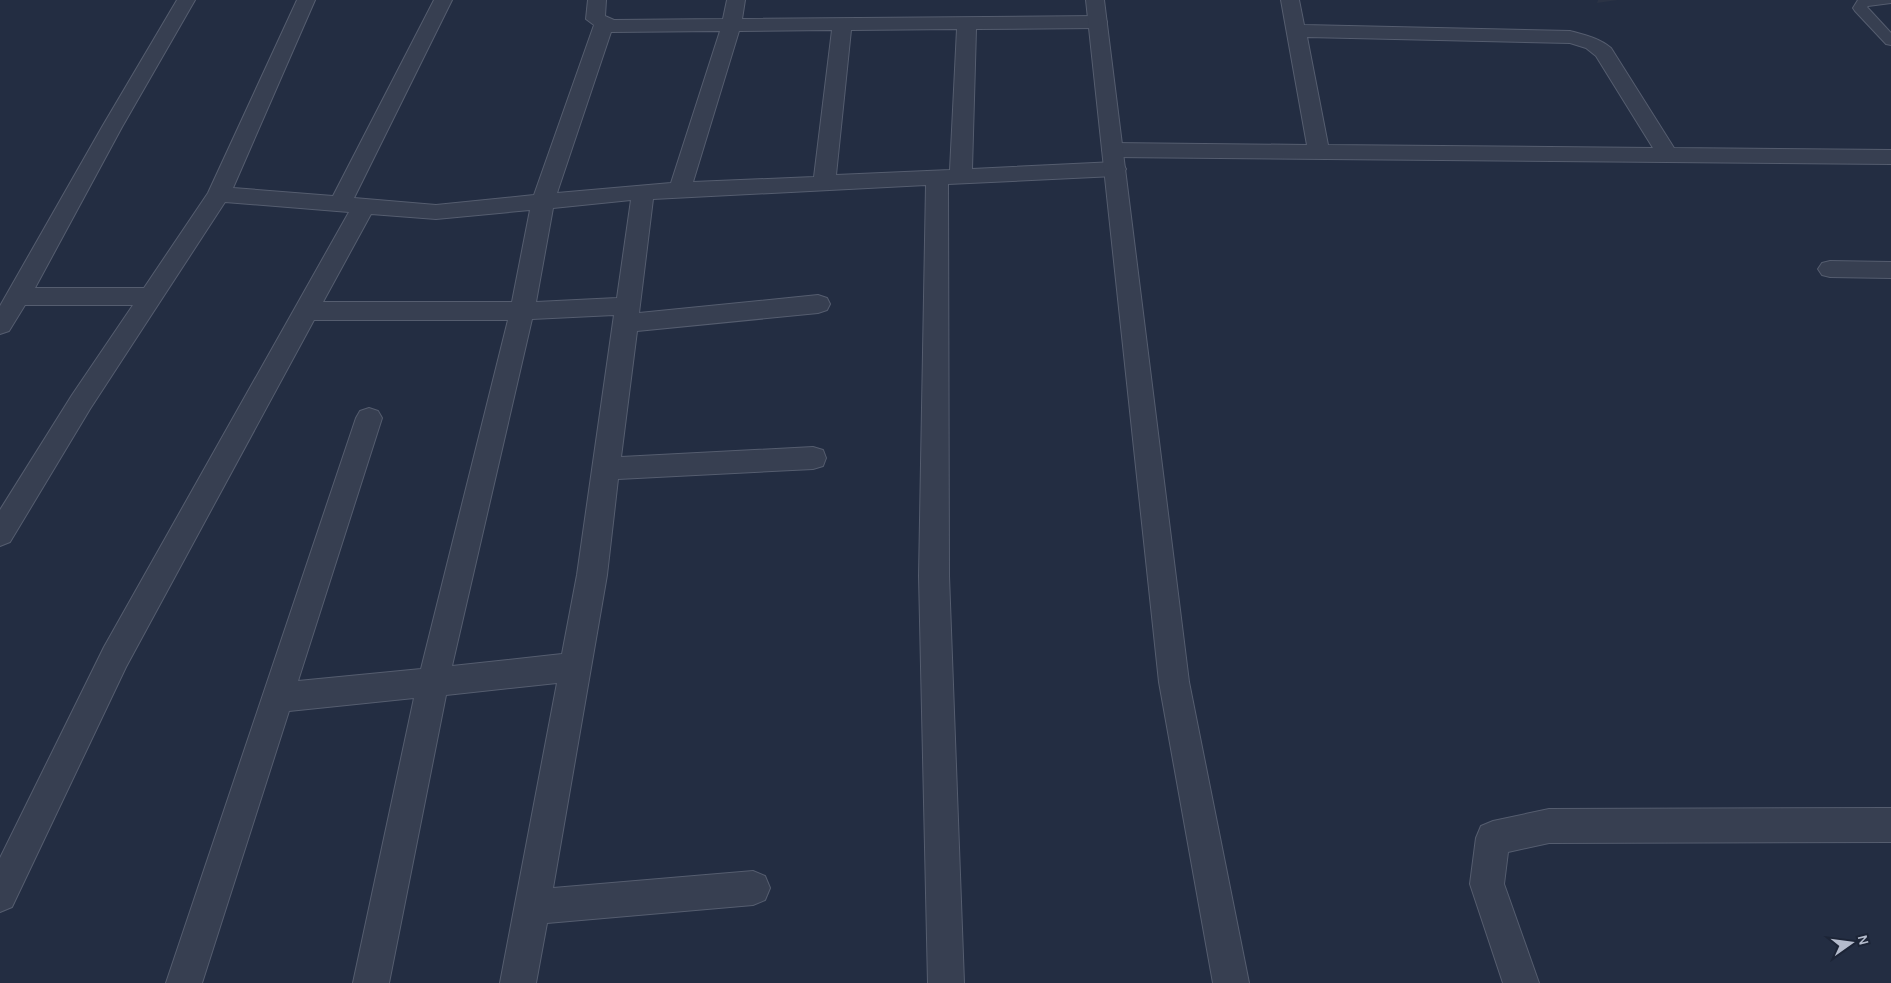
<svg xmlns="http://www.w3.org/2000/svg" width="1891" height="983" font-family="Karla,sans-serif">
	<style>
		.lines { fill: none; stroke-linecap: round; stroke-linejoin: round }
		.service-casing { stroke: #555d6f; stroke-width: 2 }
		.minor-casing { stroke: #555d6f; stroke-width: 2 }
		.tertiary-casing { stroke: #555d6f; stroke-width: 2 }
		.service { fill: #373f51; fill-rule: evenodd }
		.minor { fill: #373f51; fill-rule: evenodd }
		.tertiary { fill: #373f51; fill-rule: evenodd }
		.shaded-wall { fill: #2b3345 }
	</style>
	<rect width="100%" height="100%" fill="#232d42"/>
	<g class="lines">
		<g class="service-casing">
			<path id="service" d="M1858,0H1891V3L1868,6L1867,7L1891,33V45L1886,44L1855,11L1853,8Z"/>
		</g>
		<g class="minor-casing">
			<path id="minor" d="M177,0H195L122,127L35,288H144L208,193L297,0H315L233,188L333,196L434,0H452L354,198L436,205L534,195L594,25L586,19L588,0H606L605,16L614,20L723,19L727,0H745L742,19L1098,16L1105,18L1107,22L1105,26L1098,28L976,29L972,169L1115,162L1123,164L1126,169L1123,174L1115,176L948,184L949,576L964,983H928L919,576L926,185L653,199L639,313L818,295L827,298L830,304L827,310L818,313L637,331L621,457L813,447L823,450L826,458L823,466L813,469L618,479L607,575L553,888L753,871L765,876L770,888L765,900L753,905L547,923L536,983H500L557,683L446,695L389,983H353L414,698L289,711L202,983H166L356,418L360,411L369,408L378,411L382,418L298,681L421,669L508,320H314L126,667L12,907L0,912V858L104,647L349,212L225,202L90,409L10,542L0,546V510L72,395L133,305H25L9,331L0,334V306L102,127ZM957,29L950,170L836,175L851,30ZM832,30L814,177L693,182L739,31ZM720,31L671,183L557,193L611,32ZM631,200L617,298L536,302L553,208ZM530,210L512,302H323L371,214L436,219ZM614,315L577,575L562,654L452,666L532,319Z
				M1281,0H1299L1304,25L1570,31C1585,35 1599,38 1611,48L1674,148L1891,150V164L1113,157L1105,155L1102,150L1105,145L1113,143L1307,145ZM1307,37L1570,43L1586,48L1596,56L1653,148L1328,145Z
				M1830,261L1891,262V278L1830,277L1822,275L1818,269L1822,263Z
				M1891,808V842L1549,843L1508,852L1504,884L1539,983H1503L1470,884L1476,838L1481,826L1493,821L1549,809Z"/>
		</g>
		<g class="tertiary-casing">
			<path id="tertiary" d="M1086,0H1104L1189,682L1249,983H1213L1159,682Z"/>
		</g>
		<use href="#service" class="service"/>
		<use href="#minor" class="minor"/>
		<use href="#tertiary" class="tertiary"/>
	</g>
	<path class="shaded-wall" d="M1598,0H1618L1597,3Z"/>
	<g transform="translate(1851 943) rotate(76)" stroke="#1c2436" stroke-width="4" paint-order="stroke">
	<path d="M0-4L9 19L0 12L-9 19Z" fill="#b4bbcc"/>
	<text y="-8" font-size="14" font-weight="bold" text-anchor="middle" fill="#b4bbcc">N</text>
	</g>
</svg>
